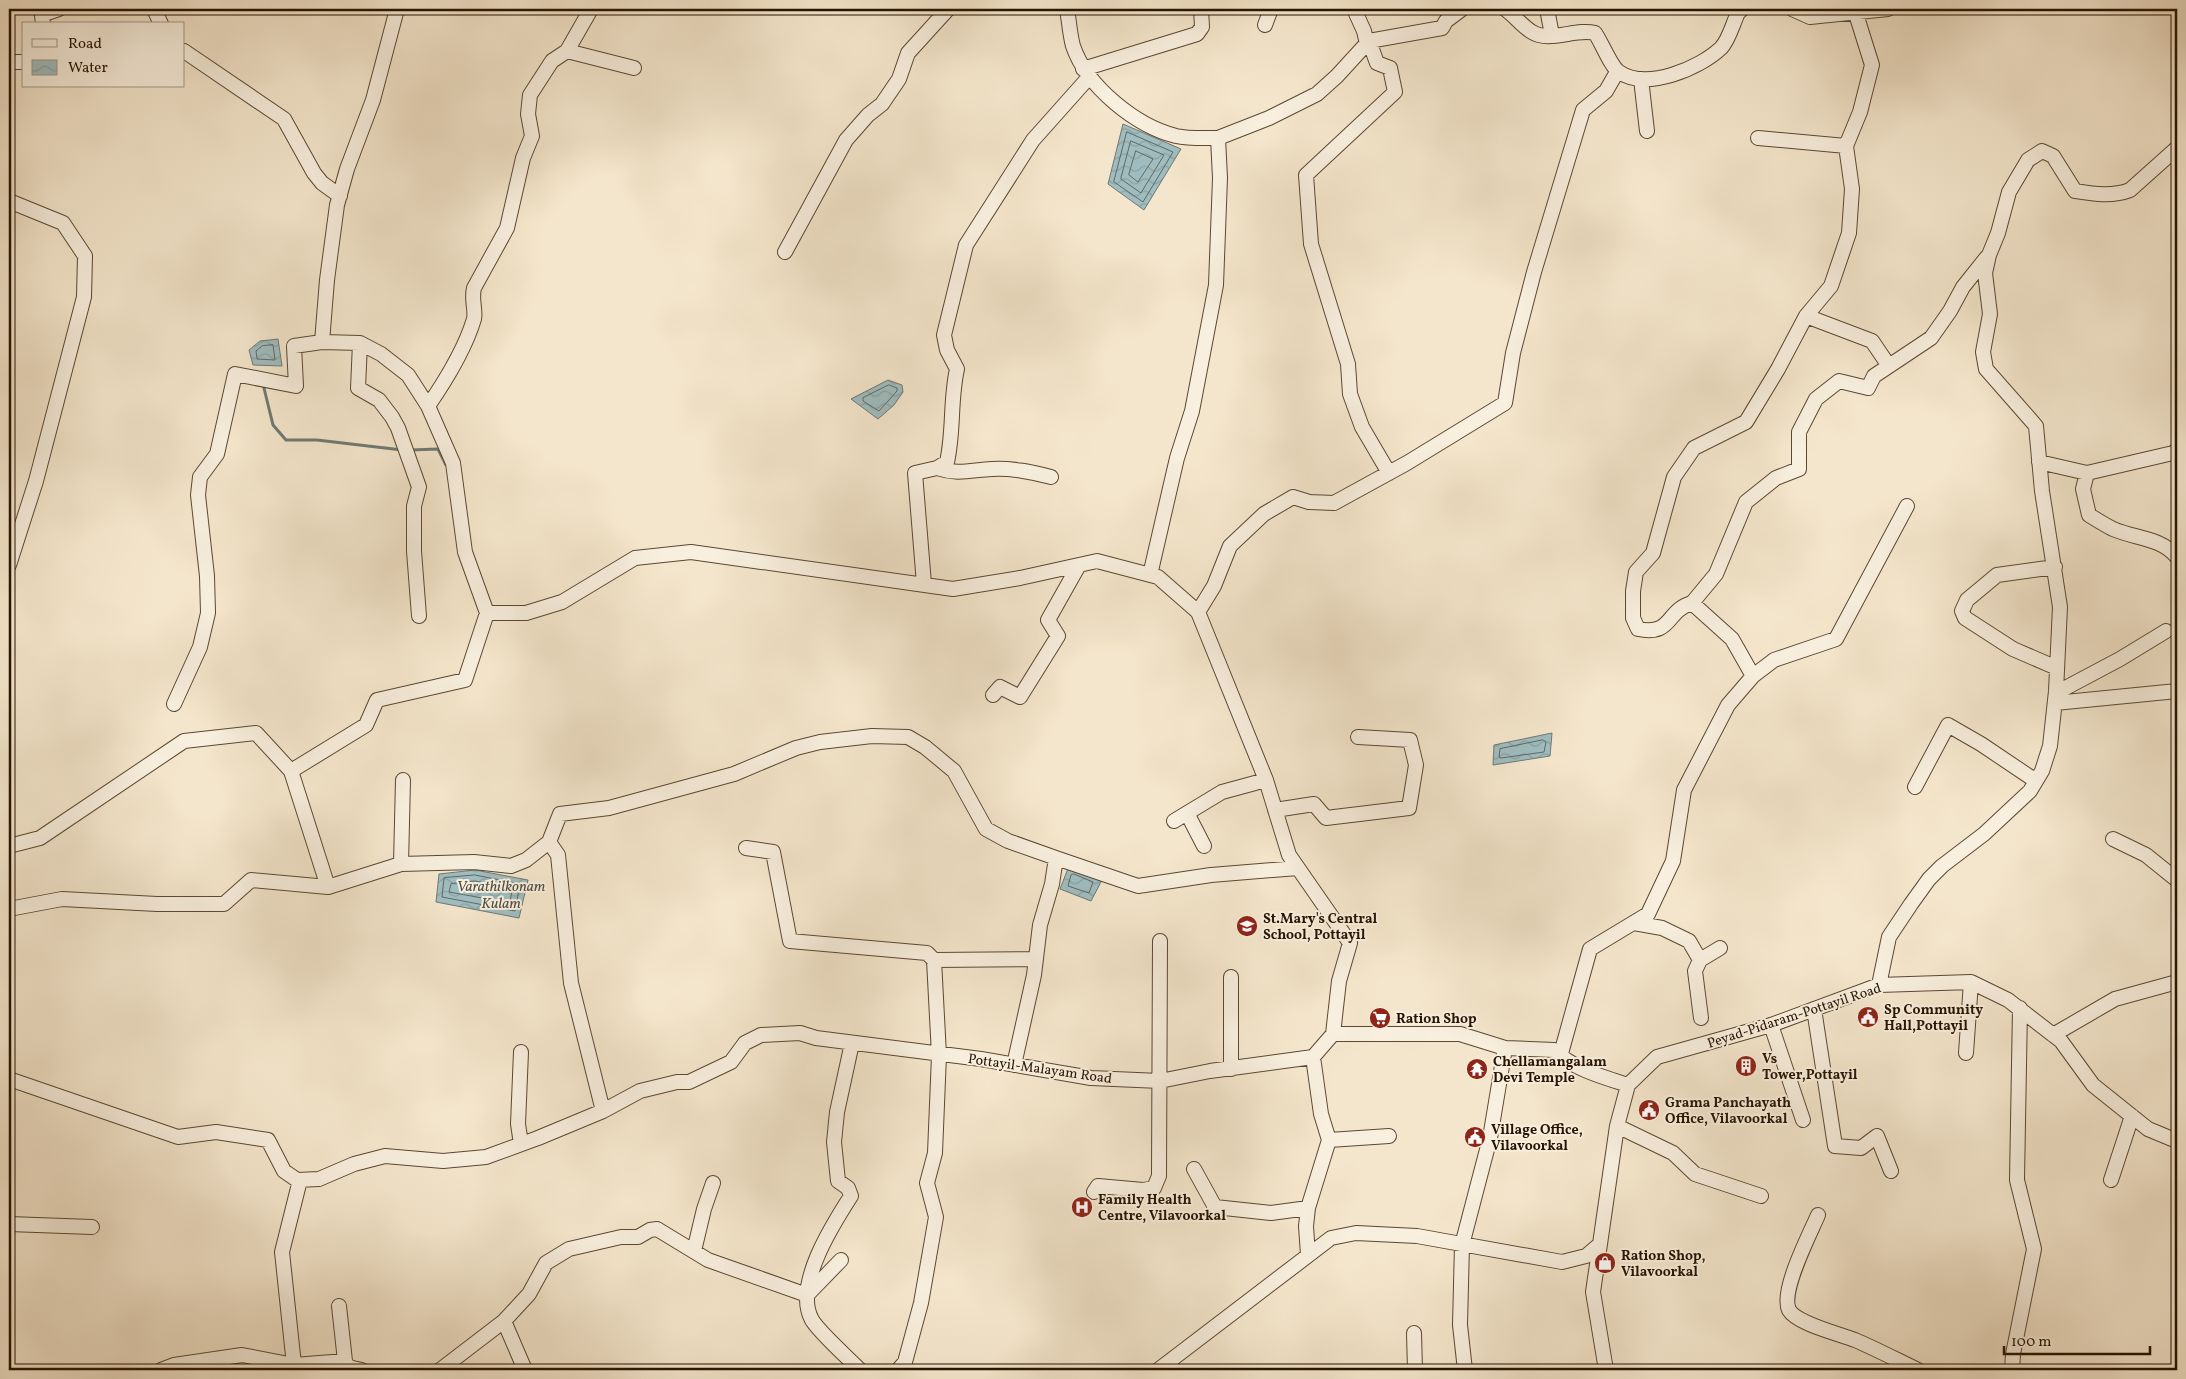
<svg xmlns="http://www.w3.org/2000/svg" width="2186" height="1379" font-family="Vollkorn,serif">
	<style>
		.water { fill: url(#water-waves); stroke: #6f7974 }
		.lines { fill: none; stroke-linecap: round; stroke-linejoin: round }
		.shore { stroke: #626860; stroke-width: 1 }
		.stream { stroke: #6f7974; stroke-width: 3 }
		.minor-casing { stroke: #5a4833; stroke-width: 16 }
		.minor { stroke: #f8efde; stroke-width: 14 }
		.labels { text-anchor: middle; stroke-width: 4; stroke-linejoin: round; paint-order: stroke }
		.poi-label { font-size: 14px; font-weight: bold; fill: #261300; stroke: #f8efde; text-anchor: start }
		.street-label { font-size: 14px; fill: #261300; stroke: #f8efde }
		.water-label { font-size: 15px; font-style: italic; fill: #504e44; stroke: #f8efde }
	</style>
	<defs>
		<pattern id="water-waves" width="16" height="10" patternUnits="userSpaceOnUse" patternTransform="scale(1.25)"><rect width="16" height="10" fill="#9fbdc1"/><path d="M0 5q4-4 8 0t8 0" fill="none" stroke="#89a2a4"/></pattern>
	</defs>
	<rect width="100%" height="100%" fill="#f4e6cc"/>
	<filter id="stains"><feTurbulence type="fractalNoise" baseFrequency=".004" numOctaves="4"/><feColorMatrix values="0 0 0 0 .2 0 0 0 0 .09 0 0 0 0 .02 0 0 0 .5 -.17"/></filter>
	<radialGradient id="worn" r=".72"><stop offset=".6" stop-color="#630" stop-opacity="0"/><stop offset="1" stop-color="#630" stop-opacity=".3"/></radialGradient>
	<path class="water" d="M1123,124L1181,149L1144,210L1108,184Z
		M278,339L282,366L253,365L249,350L260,341Z
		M888,380L902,385L903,392L894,405L878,419L851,399Z
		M1552,733L1550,756L1493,765L1494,745Z
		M1069,866L1102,880L1091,901L1060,889Z
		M475,870L528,880L519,918L436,902L439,874Z"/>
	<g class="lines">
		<path class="shore" d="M1127,132L1173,152L1143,202L1114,182Z
			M1131,141L1164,155L1141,193L1121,179Z
			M1136,151L1153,159L1138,182L1129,175Z
			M273,345L275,360L257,359L256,351L262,346Z
			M889,385L897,388V391L879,411L863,401V398Z
			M1543,740L1546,742L1544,752L1501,758L1499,757L1500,749Z
			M1074,874L1093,882L1089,893L1068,886L1071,875Z
			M475,875L520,884L515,911L442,897L444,878Z
			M475,881L512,889L510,903L449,892L451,884Z"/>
		<path class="stream" d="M263,384L273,425L286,440H317L402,450
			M411,450L438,449L446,465"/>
		<g class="minor-casing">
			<path id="minor" d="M154,9L161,24
				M397,9L373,100L347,169L337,205L327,280L322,342L360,343L381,354L408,375L428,406L453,463L465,552L487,613H526L562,602L635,558L691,552L953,589L1020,578L1097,561L1158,577L1198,612
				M1067,9C1069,21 1070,35 1073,46C1087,87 1136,126 1176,136C1190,139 1204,138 1218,138
				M1354,9L1364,31L1367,44
				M1505,9C1515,16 1522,26 1532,32C1549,43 1576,28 1595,33C1602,43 1611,67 1619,72C1647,91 1700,68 1721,48C1729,40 1733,23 1738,13L1742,9
				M1547,9L1552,35
				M1792,9L1810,17L1888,9
				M43,24L42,15L59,9
				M1265,25L1271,9
				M1369,41L1377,63L1390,68L1395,92L1306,175L1311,244L1348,364L1350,394L1362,427L1389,473
				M184,51L284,119L314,173L322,183L340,196
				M567,51L634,68
				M9,62H24
				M1083,69L1197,34L1202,27L1201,9
				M1641,79L1647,131
				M1758,138L1846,146
				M9,201L63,223L85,256L84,297L36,481L9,565
				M785,252L846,140L868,115L882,104L899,79L908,53L948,9
				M1806,316L1872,341L1889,366
				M360,343L358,388L379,400L392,417L398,428L419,487L414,506V551L419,616
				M428,406C446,380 465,349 474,319C476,310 471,300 474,288L507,228L523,158L532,136L528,114L530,95L552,61L567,51L591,9
				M2039,462L2087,473L2083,489L2089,515C2097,520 2105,525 2113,529C2136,539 2160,537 2177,557
				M937,468C958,475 971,470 992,469C1013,468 1031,472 1051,477
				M2087,473L2173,453L2177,450
				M2055,567L1997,575L1967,600L1962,611L1965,618L2013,649L2057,668
				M1150,575L1177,458L1192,411L1216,285L1220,178L1218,138L1269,118L1317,94L1337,76L1369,41L1442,28L1446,21L1462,9
				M924,584L915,473L937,468L947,462C954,431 950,400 957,369L947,350L944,335L966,245L1033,140L1090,76
				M1692,603C1665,611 1673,636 1638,629L1633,618V591L1636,572L1653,553L1674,477L1694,448L1746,422L1778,369L1806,316L1831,286L1849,233L1852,189L1846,146L1860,112L1872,65L1856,14
				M1753,676L1774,660L1836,639L1907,506
				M2056,693L2120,659L2166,631
				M993,695L1000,687L1020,697L1058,636L1048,620L1079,565
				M2055,703L2177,691
				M174,704L200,647L208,613L207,576L198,495L200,477L217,454L235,374L296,386L294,346L322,342
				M291,771L366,725L377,700L465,680L487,613
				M1915,787L1948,725L1981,744L2036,781
				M1275,810L1314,804L1326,818L1409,808L1416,765L1410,740L1358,737
				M1187,813L1204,846
				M1174,821L1222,792L1266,780
				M2113,839L2146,855L2177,880
				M549,842L558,855L571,983L603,1111
				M9,846L40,838L184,741L256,733L291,771L328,887
				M746,848L773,852L790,941L927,953L934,960L1036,959
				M1056,858L1138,886L1211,875L1298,868
				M401,864L474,862L511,866L526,860L549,842L560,814L609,808L734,774L796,748L820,742L872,736L908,737L925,747L954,771L986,829L1008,841L1056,858L1052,884L1040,925L1034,975L1014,1065
				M9,909L62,899L157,904H224L251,880L328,887L401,864L403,780
				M1634,923L1662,928L1689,941L1700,960
				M1879,985L1889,937L1911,904L1929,879L1942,866L1984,834L2030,791L2042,771L2050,746L2056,691L2060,607L2042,491L2036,426L1986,369L1983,352L1990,314L1985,273L1989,255L1998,233L2009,192L2028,160L2042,151L2053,156L2075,191C2094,194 2112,197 2130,190L2177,148
				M1814,1009L1835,1146L1861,1148L1877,1136L1891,1171
				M1701,1018L1695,971L1700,960L1720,948
				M1771,1025L1803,1120
				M1333,1034L1339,981L1350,943L1289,855L1266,780L1198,612L1214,586L1230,546L1264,514L1293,497L1309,502L1334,503L1407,463L1505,403L1513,353L1534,272L1583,110L1606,91L1617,72
				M2053,1035L2115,999L2177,982
				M852,1043L837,1112L834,1142L838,1181L848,1188L851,1196C833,1224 793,1286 812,1320C819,1332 849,1359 860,1370
				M1966,1053L1971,982
				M1313,1057L1321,1114L1329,1140
				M1560,1057L1590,949L1648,914L1673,861L1684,790L1728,705L1753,676L1732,639L1692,603L1716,574L1746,502L1776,478L1799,469V432L1816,399L1839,381L1868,388L1874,376L1931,338L1950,311L1963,287L1987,257
				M1231,1069V977
				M9,1079L178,1137L216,1132L268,1140L284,1171L297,1180L319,1179L354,1164L385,1156L443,1161L486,1157L538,1138L603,1111L640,1091L677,1082H689L731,1062L745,1043L761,1035L800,1033L816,1038L981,1059L1091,1078L1160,1081L1210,1071L1313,1057L1333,1034H1460L1505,1048L1554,1050C1573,1069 1603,1077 1628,1085
				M1617,1126L1673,1153L1695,1174L1761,1196
				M521,1144L518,1124L521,1052
				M1194,1169L1215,1207L1271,1213L1308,1208
				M2111,1180L2132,1116
				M1094,1192L1098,1186L1143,1190L1154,1188L1159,1176L1160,941
				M1818,1215C1810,1234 1780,1291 1789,1310C1797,1324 1840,1334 1855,1340C1876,1349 1897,1360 1918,1370
				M9,1224L92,1227
				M1600,1244L1593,1292L1606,1370
				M694,1251L704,1209L713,1183
				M1308,1255L1306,1226L1308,1208L1329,1140L1389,1136
				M339,1306L345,1361L348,1367L362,1370
				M504,1321L525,1370
				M1414,1333L1415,1370
				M294,1365L282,1252L300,1180
				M161,1370L174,1365L242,1355L294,1365L345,1361
				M440,1370L504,1321L529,1294L546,1263L569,1249L621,1237H638L650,1230L657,1229L708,1260L807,1295L841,1260
				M898,1370L905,1362L921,1303L936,1217L927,1183L935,1153L939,1055L934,960
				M1158,1370L1331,1238L1356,1233L1417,1236L1562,1262L1586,1256L1600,1244L1617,1126L1628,1085L1657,1057L1771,1025L1879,985L1971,982L2008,1000L2061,1041L2093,1085L2148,1129L2177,1141
				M1465,1370L1460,1325L1462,1245L1490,1138L1505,1048
				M2012,1370L2013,1354L2034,1249L2017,1180L2020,1008"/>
		</g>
		<use href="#minor" class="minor"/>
	</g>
	<defs>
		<g id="school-disc" transform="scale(1.125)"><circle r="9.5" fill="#8f2418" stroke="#f8efde"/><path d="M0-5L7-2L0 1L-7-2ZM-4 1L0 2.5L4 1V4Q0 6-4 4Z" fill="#fff"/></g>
		<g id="civic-disc" transform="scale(1.125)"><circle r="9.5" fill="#8f2418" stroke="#f8efde"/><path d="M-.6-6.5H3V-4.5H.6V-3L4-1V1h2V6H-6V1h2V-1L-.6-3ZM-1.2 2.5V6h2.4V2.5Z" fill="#fff"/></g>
		<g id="supermarket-disc" transform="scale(1.125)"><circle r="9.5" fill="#8f2418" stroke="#f8efde"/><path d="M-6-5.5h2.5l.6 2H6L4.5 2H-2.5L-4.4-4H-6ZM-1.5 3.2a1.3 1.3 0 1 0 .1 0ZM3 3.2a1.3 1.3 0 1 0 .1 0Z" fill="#fff"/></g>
		<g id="building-disc" transform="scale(1.125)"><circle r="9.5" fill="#8f2418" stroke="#f8efde"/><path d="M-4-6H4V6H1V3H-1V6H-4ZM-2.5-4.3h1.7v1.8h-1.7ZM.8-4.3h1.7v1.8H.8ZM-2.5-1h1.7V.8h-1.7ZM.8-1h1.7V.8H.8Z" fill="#fff"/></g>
		<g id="temple-disc" transform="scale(1.125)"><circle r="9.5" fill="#8f2418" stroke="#f8efde"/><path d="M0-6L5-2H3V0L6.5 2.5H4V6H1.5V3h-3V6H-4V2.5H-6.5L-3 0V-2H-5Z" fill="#fff"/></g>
		<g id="hospital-disc" transform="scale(1.125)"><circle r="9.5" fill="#8f2418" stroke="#f8efde"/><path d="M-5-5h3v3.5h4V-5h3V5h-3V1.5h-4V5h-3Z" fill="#fff"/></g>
		<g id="shop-disc" transform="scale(1.125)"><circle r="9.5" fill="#8f2418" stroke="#f8efde"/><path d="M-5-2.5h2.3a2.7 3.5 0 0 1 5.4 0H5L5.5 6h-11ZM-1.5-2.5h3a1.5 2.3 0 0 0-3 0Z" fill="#fff"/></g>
	</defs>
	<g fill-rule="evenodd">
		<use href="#school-disc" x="1247" y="926"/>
		<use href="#civic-disc" x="1868" y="1017"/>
		<use href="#supermarket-disc" x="1380" y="1018"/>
		<use href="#building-disc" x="1746" y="1066"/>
		<use href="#temple-disc" x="1477" y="1069"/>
		<use href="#civic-disc" x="1649" y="1110"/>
		<use href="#civic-disc" x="1475" y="1137"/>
		<use href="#hospital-disc" x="1082" y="1207"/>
		<use href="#shop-disc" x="1605" y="1263"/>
	</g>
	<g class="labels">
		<g class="poi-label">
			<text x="1263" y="923">St.Mary's Central<tspan x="1263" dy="16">School, Pottayil</tspan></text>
			<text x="1884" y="1014">Sp Community<tspan x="1884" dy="16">Hall,Pottayil</tspan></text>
			<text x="1396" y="1023">Ration Shop</text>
			<text x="1762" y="1063">Vs<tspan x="1762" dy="16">Tower,Pottayil</tspan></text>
			<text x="1493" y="1066">Chellamangalam<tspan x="1493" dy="16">Devi Temple</tspan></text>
			<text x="1665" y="1107">Grama Panchayath<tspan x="1665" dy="16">Office, Vilavoorkal</tspan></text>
			<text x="1491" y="1134">Village Office,<tspan x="1491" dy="16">Vilavoorkal</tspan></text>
			<text x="1098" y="1204">Family Health<tspan x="1098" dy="16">Centre, Vilavoorkal</tspan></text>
			<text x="1621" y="1260">Ration Shop,<tspan x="1621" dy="16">Vilavoorkal</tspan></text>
		</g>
		<g class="street-label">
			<text transform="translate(1794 1015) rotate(-18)" y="5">Peyad-Pidaram-Pottayil Road</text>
			<text transform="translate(1040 1068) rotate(8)" y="5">Pottayil-Malayam Road</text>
		</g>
		<g class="water-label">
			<text x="501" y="891">Varathilkonam<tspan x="501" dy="17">Kulam</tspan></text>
		</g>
	</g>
	<rect width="2186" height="1379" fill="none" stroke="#f4e6cc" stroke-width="30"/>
	<rect x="10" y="10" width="2166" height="1359" fill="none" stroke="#261300" stroke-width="2.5"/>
	<rect x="15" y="15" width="2156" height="1349" fill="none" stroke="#261300"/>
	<rect x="22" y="22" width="162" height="65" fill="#f8efde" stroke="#a49785"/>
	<rect x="32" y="39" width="25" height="8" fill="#f8efde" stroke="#a49785"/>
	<text x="68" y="48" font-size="15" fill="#261300">Road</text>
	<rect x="32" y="60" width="25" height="15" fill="url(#water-waves)" stroke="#a49785"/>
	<text x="68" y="72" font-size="15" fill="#261300">Water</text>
	<path d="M2004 1346v8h146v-8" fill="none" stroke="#261300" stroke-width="2.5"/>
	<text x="2011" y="1346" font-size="15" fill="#261300" stroke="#f8efde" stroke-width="4" paint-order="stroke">100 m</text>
	<rect width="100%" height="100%" filter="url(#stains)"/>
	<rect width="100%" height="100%" fill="url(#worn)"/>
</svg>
